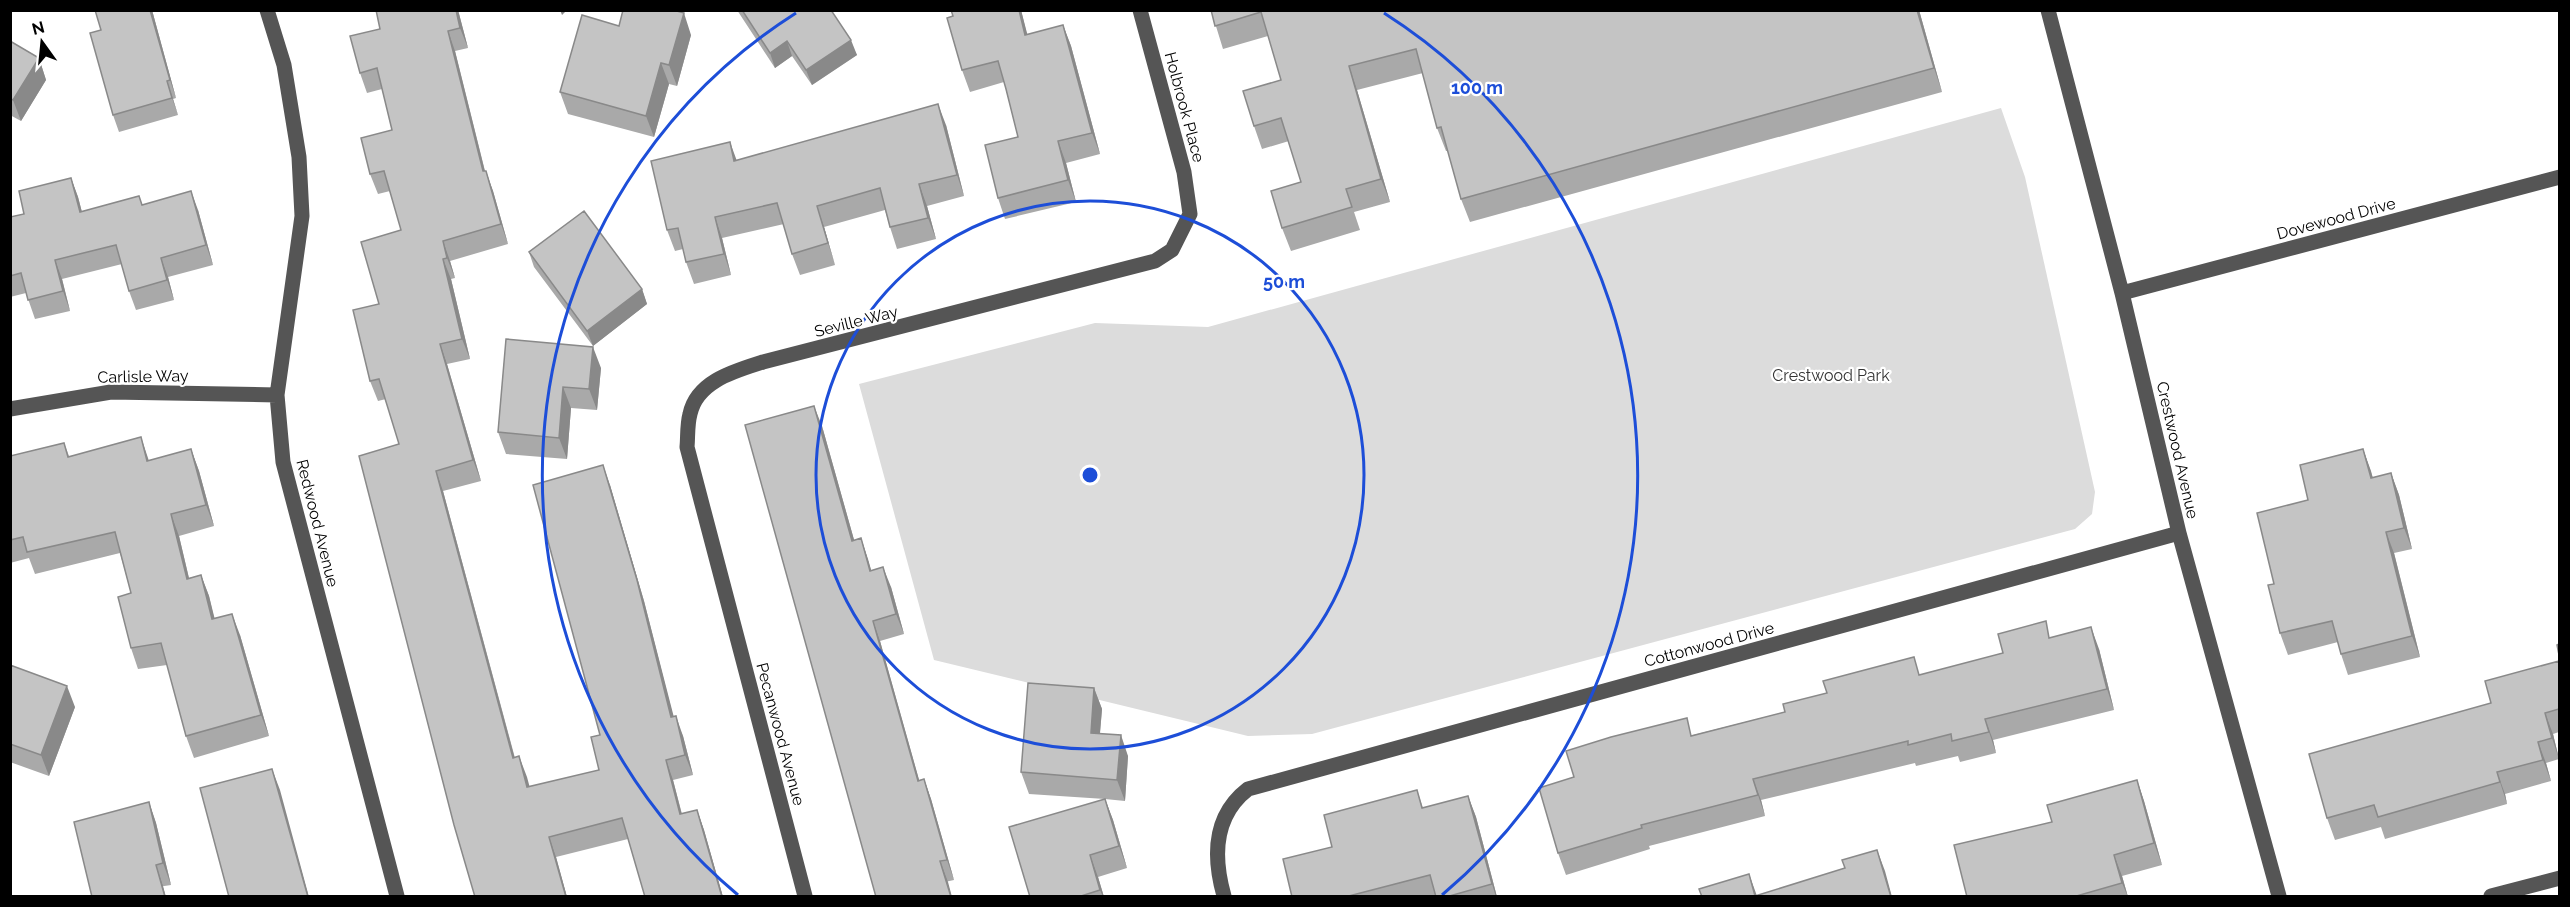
<svg xmlns="http://www.w3.org/2000/svg" width="2570" height="907" font-family="Raleway,sans-serif">
	<style>
		.green { fill: #dcdcdc }
		.lines { fill: none; stroke-linecap: round; stroke-linejoin: round }
		.minor { stroke: #555; stroke-width: 15 }
		.wall { fill: #a9a9a9 }
		.shaded-wall { fill: #898989 }
		.building { fill: #c4c4c4; stroke: #898989; stroke-width: 1.5 }
		.ring { fill: none; stroke: #1d4ed8; stroke-width: 3 }
		.labels { text-anchor: middle; stroke-width: 4.5; stroke-linejoin: round; paint-order: stroke }
		.street-label { font-size: 16px; fill: #000; stroke: #fff }
		.park-label { font-size: 16px; fill: #333; stroke: #fff }
		.centre { fill: #1d4ed8; stroke: #fff; stroke-width: 3 }
		.ring-label { font-size: 18px; text-anchor: middle; font-weight: bold; fill: #1d4ed8; stroke: #fff; stroke-width: 4.5; stroke-linejoin: round; paint-order: stroke }
	</style>
	<rect width="100%" height="100%" fill="#fff"/>
	<path class="green" d="M2001,108L2025,177L2095,492L2092,514L2075,529L1312,734L1248,736L934,660L859,384L1095,323L1208,327Z"/>
	<g class="lines">
		<path class="minor" d="M267,10L284,65L299,157L302,216L277,395L283,462L397,896
			M2048,10L2122,293L2179,533L2279,896
			M2122,293L2560,177
			M10,409L111,392L277,395
			M805,896L687,447C688,437 687,425 690,414C697,381 735,371 763,362L1155,261L1172,250L1190,214L1184,172L1140,10
			M1224,896C1213,857 1213,816 1248,789L2179,533
			M2491,896L2560,878"/>
	</g>
	<path class="wall" d="M152,10L176,98L173,99L178,115L119,132L113,115L101,30Z
		M458,10L468,48L455,51L485,171L493,191L508,244L450,261L455,278L451,279L470,359L447,364L481,481L443,491L515,758L519,756L529,787L599,770L600,735L610,485L644,601L673,716L683,736L693,775L673,780L682,814L697,810L704,830L723,897H645L628,839L556,857L567,897H475L399,444L386,399L378,401L370,381L379,304L401,230L390,191L378,194L370,174L392,130L382,89L367,93L360,73Z
		M737,10H831L857,55L812,85L792,56L775,68Z
		M1021,10L1027,35L1063,25L1071,46L1100,154L1066,163L1076,202L1005,219L998,198L1018,137L1004,82L970,92L962,70Z
		M1211,10H1919L1942,92L1470,222L1461,199L1448,151H1446L1437,128L1423,73L1357,90L1390,202L1354,212L1360,230L1291,251L1282,228L1301,182L1289,141L1262,149L1254,126L1281,80L1268,36L1223,49Z
		M619,26L691,35L677,86L669,84L654,137L568,114L560,92Z
		M10,41L39,58L46,80L21,121L10,115Z
		M946,125L964,196L927,206L936,239L897,249L890,227L885,210L824,227L835,265L800,275L792,254L784,224L722,238L731,275L694,284L686,262L683,249L675,251L667,230L737,160Z
		M71,178L78,197L82,212L139,196L142,205L198,210L213,265L168,277L174,300L136,310L129,291L122,264L62,279L70,311L35,319L26,293L10,297V217L24,214Z
		M529,252L642,289L647,304L593,346L534,267Z
		M506,339L601,368L597,410L571,408L567,459L506,454L498,432Z
		M822,426L854,540L861,538L871,570L891,587L904,634L880,641L919,780L924,779L931,799L954,880L876,897Z
		M64,443L69,456L149,461L191,449L199,471L214,526L179,536L189,578L201,575L209,596L214,618L240,635L269,736L194,758L186,736L167,665L138,669L131,648V593L120,553L35,574L29,558L10,563V456Z
		M2363,449L2373,478L2391,473L2399,495L2412,549L2394,553L2420,657L2348,675L2341,654L2338,642L2288,655L2280,633L2308,500Z
		M2051,637L2099,649L2114,710L1993,740L1996,753L1960,762L1958,756L1916,766L1915,763L1761,800L1765,816L1649,846L1650,849L1566,875L1558,853L1574,777L1693,735L1785,712L2003,653Z
		M2559,661V732L2553,734L2559,759L2546,763L2551,781L2505,794L2507,804L2385,839L2381,827L2335,840L2327,818L2491,703Z
		M10,665L75,707L49,776L10,762Z
		M1094,688L1102,709L1100,734L1128,756L1125,801L1105,799L1113,820L1127,868L1098,877L1104,897H1030L1105,799L1029,794L1021,772Z
		M2137,780L2144,801L2162,865L2122,876L2128,897H1967L2052,822Z
		M1417,790L1423,808L1468,796L1476,817L1497,897H1292L1332,847Z
		M149,802L156,823L171,885L92,897Z"/>
	<path class="shaded-wall" d="M150,10H152L176,98L170,80Z
		M456,10H458L468,48L460,28Z
		M560,10H567L562,15Z
		M1019,10H1021L1033,56L1025,35Z
		M1917,10H1919L1942,92L1934,68Z
		M684,13L691,35L677,86L669,65Z
		M1063,25L1071,46L1100,154L1092,133Z
		M448,31L455,51L490,192L483,171Z
		M851,40L857,55L812,85L806,70Z
		M787,41L792,56L775,68L770,53Z
		M39,58L46,80L21,121L13,100Z
		M661,63L669,84L654,137L646,116Z
		M1349,66L1357,90L1390,202L1381,179Z
		M167,81L173,99L178,115L172,98Z
		M938,104L946,125L964,196L957,175Z
		M1058,141L1066,163L1076,202L1068,180Z
		M730,142L738,164L734,161Z
		M486,171L493,191L508,244L501,224Z
		M71,178L78,197L87,232L80,212Z
		M919,184L927,206L936,239L928,218Z
		M191,191L198,210L213,265L206,245Z
		M817,206L824,227L835,265L828,243Z
		M715,217L722,238L731,275L724,254Z
		M443,241L450,261L455,278L447,258Z
		M161,258L168,277L174,300L167,280Z
		M443,259L451,279L470,359L462,339Z
		M55,260L62,279L70,311L63,291Z
		M642,289L647,304L593,346L587,331Z
		M440,344L447,364L481,481L473,460Z
		M593,347L601,368L597,410L589,389Z
		M563,387L571,408L567,459L559,438Z
		M814,406L822,426L860,561L852,541Z
		M141,437L148,458L155,482L147,461Z
		M191,449L199,471L214,526L206,505Z
		M2363,449L2371,471L2378,499L2371,478Z
		M603,465L610,485L644,601L679,737L671,717Z
		M436,471L443,491L520,778L513,758Z
		M2391,473L2399,495L2412,549L2404,528Z
		M171,514L179,536L194,600L187,579Z
		M2386,532L2394,553L2420,657L2412,636Z
		M861,538L868,559L877,591L870,571Z
		M883,567L891,587L904,634L896,614Z
		M201,575L209,596L220,640L212,619Z
		M232,614L240,635L269,736L261,715Z
		M873,621L880,641L925,801L918,781Z
		M2091,627L2099,649L2114,710L2107,689Z
		M67,686L75,707L49,776L41,755Z
		M1094,688L1102,709L1098,754L1091,733Z
		M2545,713L2553,734L2559,759L2552,738Z
		M676,716L683,736L693,775L685,755Z
		M1985,719L1993,740L1996,753L1989,732Z
		M1121,735L1128,756L1125,801L1117,780Z
		M2538,742L2546,763L2551,781L2543,760Z
		M519,756L527,777L535,807L527,787Z
		M666,760L673,780L687,835L680,814Z
		M272,769L280,790L309,897H308Z
		M2497,772L2505,794L2507,804L2500,782Z
		M924,779L931,799L954,880L947,860Z
		M1753,779L1761,800L1765,816L1758,795Z
		M2137,780L2144,801L2162,865L2154,843Z
		M1468,796L1476,817L1497,897H1496L1492,884Z
		M1105,799L1113,820L1127,868L1119,846Z
		M149,802L156,823L171,885L163,863Z
		M697,810L704,830L723,897H722Z
		M549,837L556,857L567,897H566Z
		M1877,850L1885,871L1892,897H1891Z
		M1090,855L1098,877L1104,897H1103L1100,890Z
		M2114,855L2122,876L2128,897L2122,883Z
		M940,861L948,882L952,897H951Z
		M156,865L163,886L166,897H165Z
		M1749,874L1757,896L1755,897Z"/>
	<path class="building" d="M95,10H150L170,80L167,81L172,98L113,115L90,33L101,30Z
		M376,10H456L460,28L448,31L483,171H486L501,224L443,241L447,258L443,259L462,339L440,344L473,460L436,471L513,758L519,756L527,787L599,770L591,737L600,735L533,485L603,465L637,580L671,717L676,716L685,755L666,760L680,814L697,810L722,897H645L622,818L549,837L566,897H475L454,825L359,456L399,444L379,379L370,381L353,310L379,304L361,242L401,230L384,171L370,174L361,138L392,130L377,68L360,73L350,36L380,29Z
		M623,10H673L684,13L669,65L661,63L646,116L560,92L582,15L619,26Z
		M742,10H831L851,40L806,70L787,41L770,53Z
		M951,10H1019L1025,35L1063,25L1092,133L1058,141L1068,180L998,198L985,145L1018,137L1006,89L998,61L962,70L947,18L953,16Z
		M1211,10H1917L1934,68L1461,199L1441,127L1437,128L1416,49L1349,66L1381,179L1346,189L1352,207L1282,228L1271,191L1301,182L1281,118L1254,126L1243,91L1281,80L1261,12L1215,26Z
		M10,41L39,58L13,100L10,98Z
		M938,104L957,175L919,184L928,218L890,227L880,188L817,206L828,243L792,254L777,203L715,217L724,254L686,262L678,228L667,230L651,161L730,142L734,161Z
		M71,178L80,212L139,196L142,205L191,191L206,245L161,258L167,280L129,291L116,245L55,260L63,291L28,300L21,273L10,276V217L24,214L19,191Z
		M584,211L642,289L587,331L529,252Z
		M506,339L593,347L589,389L563,387L559,438L498,432Z
		M814,406L852,541L861,538L870,571L883,567L896,614L873,621L918,781L924,779L947,860L940,861L951,897H876L745,425Z
		M141,437L147,461L191,449L206,505L171,514L187,579L201,575L212,619L232,614L261,715L186,736L161,643L131,648L118,597L131,593L115,532L27,552L23,537L10,540V456L64,443L68,457Z
		M2363,449L2371,478L2391,473L2404,528L2386,532L2412,636L2341,654L2332,621L2280,633L2268,585L2274,584L2257,513L2308,500L2300,465Z
		M2046,621L2049,638L2091,627L2107,689L1985,719L1989,732L1952,741L1951,734L1908,745V741L1753,779L1758,795L1641,825L1642,828L1558,853L1539,788L1574,777L1566,751L1611,737L1687,718L1691,736L1785,712L1783,704L1827,693L1823,681L1914,657L1919,675L2003,653L1998,634Z
		M2559,644V655L2557,645Z
		M2559,661V709L2545,713L2552,738L2538,742L2543,760L2497,772L2500,782L2378,817L2374,805L2327,818L2309,754L2491,703L2485,681Z
		M10,665L67,686L41,755L10,744Z
		M1028,683L1094,688L1091,733L1121,735L1117,780L1021,772Z
		M272,769L308,897H229L200,788Z
		M2137,780L2154,843L2114,855L2122,883L2073,897H1967L1954,845L2052,822L2047,805Z
		M1417,790L1422,808L1468,796L1492,884L1446,897H1436L1430,875L1345,897H1292L1283,859L1332,847L1324,815Z
		M1105,799L1119,846L1090,855L1100,890L1078,897H1030L1009,827Z
		M149,802L163,863L156,865L165,897H92L74,822Z
		M1877,850L1891,897H1702L1699,889L1749,874L1755,896L1845,868L1842,860Z"/>
	<g class="ring">
		<circle cx="1090" cy="475" r="274"/>
		<path d="M738 895A548 548 0 0 1 796 13M1384 13A548 548 0 0 1 1442 895"/>
	</g>
	<g class="labels">
		<g class="street-label">
			<text transform="translate(1185 107) rotate(75)" y="6">Holbrook Place</text>
			<text transform="translate(2336 218) rotate(-15)" y="6">Dovewood Drive</text>
			<text transform="translate(856 321) rotate(-14)" y="6">Seville Way</text>
			<text transform="translate(143 376) rotate(-1)" y="6">Carlisle Way</text>
			<text transform="translate(2178 450) rotate(77)" y="6">Crestwood Avenue</text>
			<text transform="translate(318 523) rotate(76)" y="6">Redwood Avenue</text>
			<text transform="translate(1709 644) rotate(-15)" y="6">Cottonwood Drive</text>
			<text transform="translate(781 734) rotate(75)" y="6">Pecanwood Avenue</text>
		</g>
		<g class="park-label">
			<text x="1831" y="381">Crestwood Park</text>
		</g>
	</g>
	<circle cx="1090" cy="475" r="9" class="centre"/>
	<g class="ring-label">
		<text x="1477" y="94">100 m</text>
		<text x="1284" y="288">50 m</text>
	</g>
	<rect width="2570" height="907" fill="none" stroke="#000000" stroke-width="24"/>
	<g transform="translate(42 42) rotate(345)" stroke="#ffffff" stroke-width="4.5" paint-order="stroke">
	<path d="M0-4.5L10 22L0 15L-10 22Z" fill="#000000"/>
	<text y="-9" font-size="16" font-weight="bold" text-anchor="middle" fill="#000000">N</text>
	</g>
</svg>
